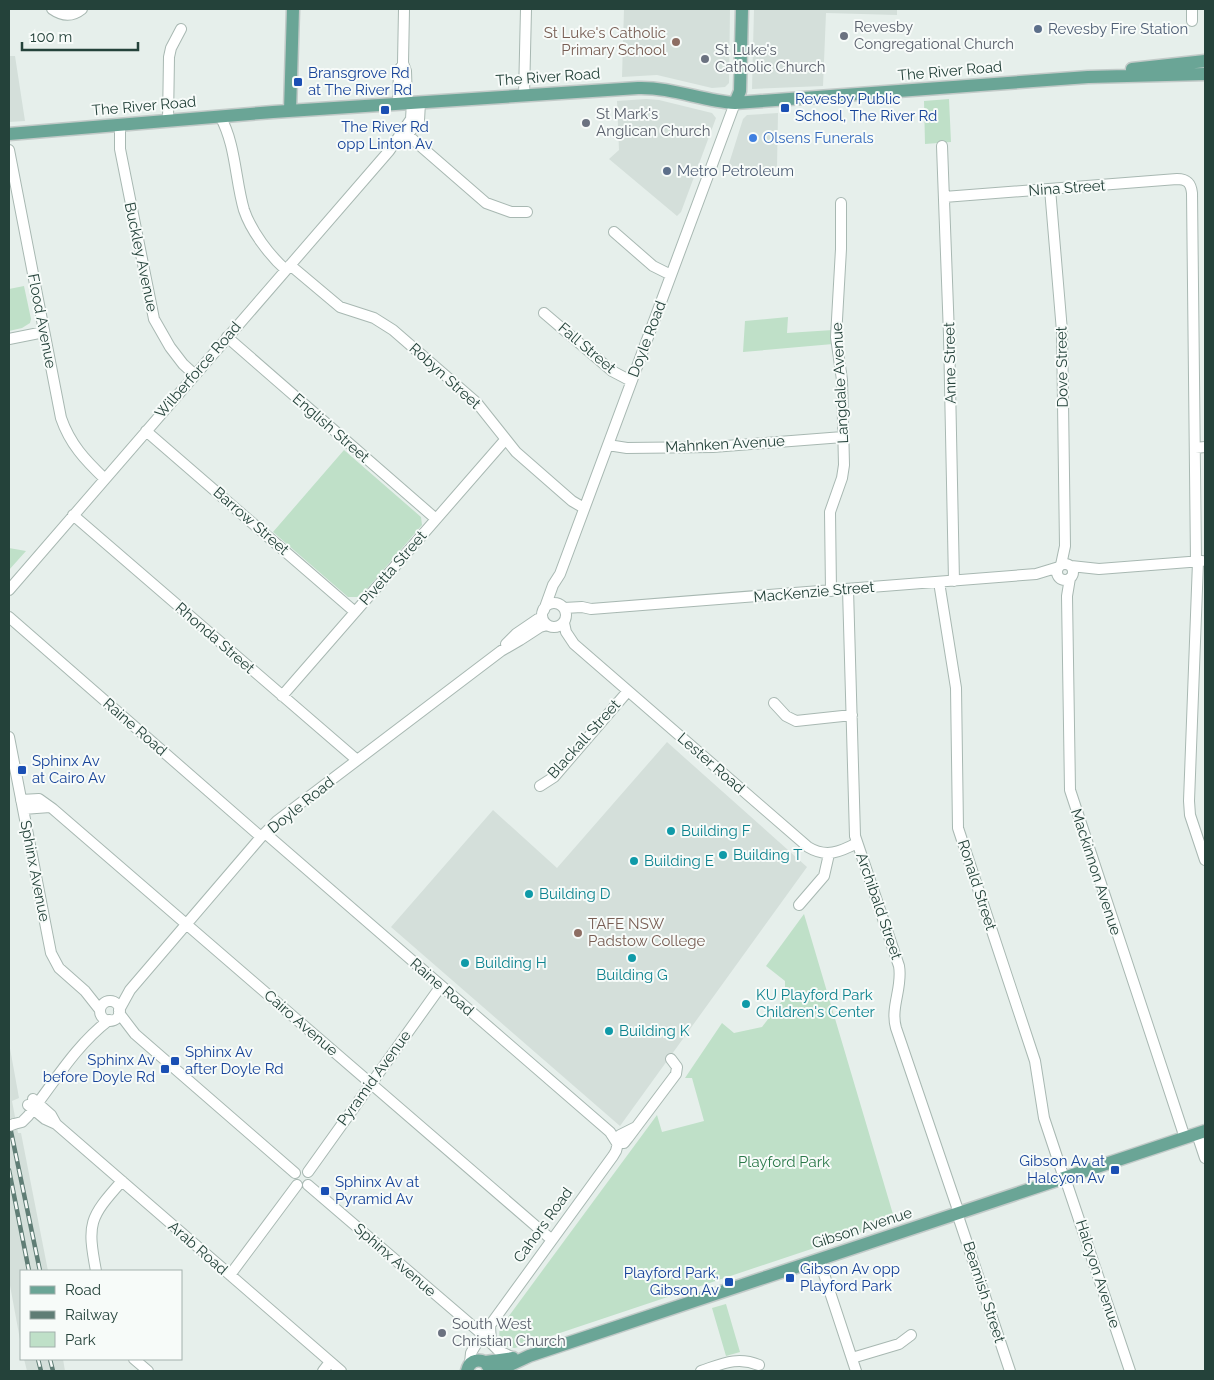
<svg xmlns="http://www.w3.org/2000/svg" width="1214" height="1380" font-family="Raleway,sans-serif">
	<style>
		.built { fill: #d4dfda }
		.green { fill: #bfe0c8 }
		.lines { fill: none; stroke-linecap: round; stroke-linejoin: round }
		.minor-casing { stroke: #a8b8b2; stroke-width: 12 }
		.major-casing { stroke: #c2cac8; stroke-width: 15 }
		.minor { stroke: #fff; stroke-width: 10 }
		.major { stroke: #6aa596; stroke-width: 12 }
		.rail-casing { stroke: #5f7d75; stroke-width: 4.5 }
		.rail { stroke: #f7fbf9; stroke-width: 2.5; stroke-dasharray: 8; stroke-linecap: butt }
		.minor-bridge-casing { stroke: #a8b8b2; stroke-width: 12; stroke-linecap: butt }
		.minor-bridge { stroke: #fff; stroke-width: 10 }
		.service-dot { fill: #5c6f8a; stroke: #f7fbf9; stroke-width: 2 }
		.worship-dot { fill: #6b7280; stroke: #f7fbf9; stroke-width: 2 }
		.education-dot { fill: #8d6e63; stroke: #f7fbf9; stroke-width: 2 }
		.transit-dot { fill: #1a4fb4; stroke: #f7fbf9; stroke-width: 2 }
		.shop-dot { fill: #3f7fe0; stroke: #f7fbf9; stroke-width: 2 }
		.culture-dot { fill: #0f9aa8; stroke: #f7fbf9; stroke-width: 2 }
		.labels { text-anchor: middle; stroke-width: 4; stroke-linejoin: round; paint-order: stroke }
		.worship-label { font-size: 15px; fill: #5b616d; stroke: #f7fbf9; text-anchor: start }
		.service-label { font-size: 15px; fill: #4e5e75; stroke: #f7fbf9; text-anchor: start }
		.education-label { font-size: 15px; fill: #785e54; stroke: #f7fbf9; text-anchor: end }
		.street-label { font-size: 15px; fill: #24423a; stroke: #f7fbf9 }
		.transit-label { font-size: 15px; fill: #164399; stroke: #f7fbf9; text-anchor: start }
		.shop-label { font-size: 15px; fill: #366cbe; stroke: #f7fbf9; text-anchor: start }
		.culture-label { font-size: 15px; fill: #0d838f; stroke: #f7fbf9; text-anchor: start }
		.park-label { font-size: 15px; fill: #2d7a4b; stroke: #f7fbf9 }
	</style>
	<rect width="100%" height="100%" fill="#e6efeb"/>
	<path class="built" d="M624,9H730L729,83L725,87L712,88L657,75L622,77Z
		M754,9H897V15L826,13L823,86L752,89Z
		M9,56H15L25,121L9,122Z
		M646,99L659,100L712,113L716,118L681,212L677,216L609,159L619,150L617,101Z
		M778,113L777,167L727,170L743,119L747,115Z
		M667,742L807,867L620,1126L391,927L493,810L557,868Z
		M9,1043L19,1098L12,1101L18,1133H21L48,1271H21V1345L9,1280Z
		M24,1359H63L65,1371H27Z"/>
	<path class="green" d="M949,99L951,142L925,144L924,101Z
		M24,286L31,319L30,323L22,328L9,331V289Z
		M788,317L787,333L833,330V344L743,352L745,321Z
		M344,450L421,517L422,525L360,597H348L273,532Z
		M9,548L26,551L9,570Z
		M804,914L895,1221L515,1348L507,1347C500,1341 498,1337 500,1328L657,1115L662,1132L704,1121L692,1078H685L722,1023L734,1033L762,1027L785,997V981L766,966Z
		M726,1304L740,1352L726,1356L712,1308Z"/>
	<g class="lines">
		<g class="minor-casing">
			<path id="minor" d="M52,9C62,16 72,17 82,9
				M404,9L403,63L406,71L407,103
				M1192,21V9
				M524,96L526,9
				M398,103L399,71L401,67
				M220,116C236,145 235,179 244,210C251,231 270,256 286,270
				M168,120L169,57L171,48L181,29
				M120,124V149L154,319L170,347L183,364L195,375
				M402,130L486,203L511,212H527
				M403,140L419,121L420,102
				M942,146L949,335L954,581
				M9,150L61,418C70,444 85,460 105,479
				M1050,189L1062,331L1065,546L1061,565
				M944,197L1177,179C1188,179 1191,184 1192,193L1196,562
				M614,232L653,266L671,275
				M290,265L340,307L374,318L393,330L477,403L516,452L572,501L584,508
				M544,313L612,371L631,381
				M227,337L436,519
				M9,339L44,332
				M146,431L355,612
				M608,445L627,448L713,447L843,437
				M1195,448L1205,447
				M73,515L357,760
				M1198,562L1189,801L1190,815L1205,860
				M1057 572a8 8 0 1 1 16 0a8 8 0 1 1-16 0Z
				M1071,566L1099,569L1202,561
				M1070,578L1067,596L1070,790L1185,1138
				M939,582L956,688L958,828L1035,1061L1044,1118L1064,1178
				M848,589L855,836L899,966C903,987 890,1007 896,1028L959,1213
				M9,590L389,151L411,119L412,102
				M831,591L830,512L842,478L844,465L842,380L836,337L841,249V203
				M542 615a12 12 0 1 1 24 0a12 12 0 1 1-24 0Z
				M564,608L582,607L591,609L1036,574L1059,567
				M544,610L553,585L560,574L735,103
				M9,617L261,837
				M564,623L566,632L574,644L808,847C826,858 840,852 857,843
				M506,644L516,634L538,619
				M282,696L505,440
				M774,703L786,716L796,721L852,715
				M9,737L51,953L59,968L85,991L100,1010
				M540,786L554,777L628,691
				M21,800L39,799L53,809L552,1240
				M23,809L50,807
				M265,833L610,1132L617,1143
				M799,905L824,876L829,854
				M100 1011a10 10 0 1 1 20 0a10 10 0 1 1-20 0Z
				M119,1010L130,990L261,837L277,821L501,651L520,640L540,627L547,625
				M119,1013L135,1034L295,1173
				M33,1099L51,1115L56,1124
				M28,1105L45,1119L56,1124L341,1371
				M14,1124L22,1122L28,1116C54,1083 75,1046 109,1020
				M1197,1134L1205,1158
				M617,1143H624L628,1138L676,1074L677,1067L671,1059
				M308,1172L441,986
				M1065,1178L1130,1371
				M308,1185L483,1335
				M957,1213L1010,1371
				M819,1259L856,1371
				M96,1271C87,1223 89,1218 122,1181
				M230,1275L297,1185
				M490,1326L491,1343L499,1351L514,1358
				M852,1358L899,1344L911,1335
				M134,1359L148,1371
				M470,1363L471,1353L475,1346L613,1156L616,1151L620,1135L636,1127
				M323,1371L330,1362
				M701,1371C722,1364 737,1356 759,1365"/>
		</g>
		<g class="major-casing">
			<path id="major" d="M1132,69L1205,61
				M735,103L740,91L742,9
				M290,111L293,9
				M9,134L273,112L638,88C672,87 702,101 735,103L1088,77L1205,74
				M486,1362L513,1358
				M467,1371C469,1362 476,1358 485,1362L490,1369
				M497,1371L529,1356L1205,1131"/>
		</g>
		<use href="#minor" class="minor"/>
		<use href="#major" class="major"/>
		<g class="rail-casing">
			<path id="rail" d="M9,1122L40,1271
				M9,1170L29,1271
				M38,1359L41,1371
				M50,1359L53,1371"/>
		</g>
		<use href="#rail" class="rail"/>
		<g class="minor-bridge-casing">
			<path id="minor-bridge" d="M9,1126L14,1124"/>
		</g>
		<use href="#minor-bridge" class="minor-bridge"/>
	</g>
	<g class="service-dot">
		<circle cx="1038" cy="29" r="5"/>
		<circle cx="667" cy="171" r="5"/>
	</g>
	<g class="worship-dot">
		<circle cx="844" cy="36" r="5"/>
		<circle cx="705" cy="59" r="5"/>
		<circle cx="586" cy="123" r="5"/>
		<circle cx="442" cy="1333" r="5"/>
	</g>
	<g class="education-dot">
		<circle cx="676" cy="42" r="5"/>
		<circle cx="578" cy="933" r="5"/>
	</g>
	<g class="transit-dot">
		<rect x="293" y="77" width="10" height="10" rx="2.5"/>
		<rect x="780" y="103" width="10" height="10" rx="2.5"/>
		<rect x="380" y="105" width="10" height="10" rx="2.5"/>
		<rect x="17" y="765" width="10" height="10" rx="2.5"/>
		<rect x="170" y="1056" width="10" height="10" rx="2.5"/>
		<rect x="160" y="1064" width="10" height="10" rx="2.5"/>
		<rect x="1110" y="1165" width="10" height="10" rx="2.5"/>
		<rect x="320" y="1186" width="10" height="10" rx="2.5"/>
		<rect x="785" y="1273" width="10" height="10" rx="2.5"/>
		<rect x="724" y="1277" width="10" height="10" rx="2.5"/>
	</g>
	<circle class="shop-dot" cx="753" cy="138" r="5"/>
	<g class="culture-dot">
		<circle cx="671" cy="831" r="5"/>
		<circle cx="723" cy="855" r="5"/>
		<circle cx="634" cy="861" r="5"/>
		<circle cx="529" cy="894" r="5"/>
		<circle cx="632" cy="958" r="5"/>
		<circle cx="465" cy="963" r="5"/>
		<circle cx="746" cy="1004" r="5"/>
		<circle cx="609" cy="1031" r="5"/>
	</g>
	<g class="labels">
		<g class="worship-label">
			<text x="854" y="32">Revesby<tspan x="854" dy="17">Congregational Church</tspan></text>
			<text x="715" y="55">St Luke's<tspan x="715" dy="17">Catholic Church</tspan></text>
			<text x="596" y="119">St Mark's<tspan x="596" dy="17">Anglican Church</tspan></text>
			<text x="452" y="1329">South West<tspan x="452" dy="17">Christian Church</tspan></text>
		</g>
		<g class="service-label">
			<text x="1048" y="34">Revesby Fire Station</text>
			<text x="677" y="176">Metro Petroleum</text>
		</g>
		<g class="education-label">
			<text x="666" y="38">St Luke's Catholic<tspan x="666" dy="17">Primary School</tspan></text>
			<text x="588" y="929" text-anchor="start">TAFE NSW<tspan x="588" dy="17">Padstow College</tspan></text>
		</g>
		<g class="street-label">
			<text transform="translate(950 71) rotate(-5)" y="5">The River Road</text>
			<text transform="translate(548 77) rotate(-4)" y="5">The River Road</text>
			<text transform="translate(144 106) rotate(-5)" y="5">The River Road</text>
			<text transform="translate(1067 188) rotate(-4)" y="5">Nina Street</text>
			<text transform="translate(141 257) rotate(78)" y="5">Buckley Avenue</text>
			<text transform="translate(42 321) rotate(79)" y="5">Flood Avenue</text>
			<text transform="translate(647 339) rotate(-69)" y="5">Doyle Road</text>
			<text transform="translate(587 348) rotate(40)" y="5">Fall Street</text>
			<text transform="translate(950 363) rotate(-91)" y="5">Anne Street</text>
			<text transform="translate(1062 367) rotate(-91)" y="5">Dove Street</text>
			<text transform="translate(198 370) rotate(-49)" y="5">Wilberforce Road</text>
			<text transform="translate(445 376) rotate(42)" y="5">Robyn Street</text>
			<text transform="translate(840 383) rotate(-93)" y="5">Langdale Avenue</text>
			<text transform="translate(331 428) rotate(41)" y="5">English Street</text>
			<text transform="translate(725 444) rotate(-3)" y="5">Mahnken Avenue</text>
			<text transform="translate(251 521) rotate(41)" y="5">Barrow Street</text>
			<text transform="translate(393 568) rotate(-49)" y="5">Pivetta Street</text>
			<text transform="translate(814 592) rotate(-5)" y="5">MacKenzie Street</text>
			<text transform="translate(215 638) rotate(41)" y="5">Rhonda Street</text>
			<text transform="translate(135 727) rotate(41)" y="5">Raine Road</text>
			<text transform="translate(584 739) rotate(-48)" y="5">Blackall Street</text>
			<text transform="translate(711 763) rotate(41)" y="5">Lester Road</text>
			<text transform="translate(301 805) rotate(-39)" y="5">Doyle Road</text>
			<text transform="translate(35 871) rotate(79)" y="5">Sphinx Avenue</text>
			<text transform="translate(1096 872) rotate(72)" y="5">Mackinnon Avenue</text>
			<text transform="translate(977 885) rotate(72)" y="5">Ronald Street</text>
			<text transform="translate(879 906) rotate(71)" y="5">Archibald Street</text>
			<text transform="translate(442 987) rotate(41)" y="5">Raine Road</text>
			<text transform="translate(301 1023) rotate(41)" y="5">Cairo Avenue</text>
			<text transform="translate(374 1078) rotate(-54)" y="5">Pyramid Avenue</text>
			<text transform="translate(543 1225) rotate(-54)" y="5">Cahors Road</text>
			<text transform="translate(862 1228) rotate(-18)" y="5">Gibson Avenue</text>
			<text transform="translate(198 1248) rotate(41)" y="5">Arab Road</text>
			<text transform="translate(395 1260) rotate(41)" y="5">Sphinx Avenue</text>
			<text transform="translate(1098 1274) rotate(72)" y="5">Halcyon Avenue</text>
			<text transform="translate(984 1292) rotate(72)" y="5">Beamish Street</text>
		</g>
		<g class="transit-label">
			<text x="308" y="78">Bransgrove Rd<tspan x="308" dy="17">at The River Rd</tspan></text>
			<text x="795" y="104">Revesby Public<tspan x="795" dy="17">School, The River Rd</tspan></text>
			<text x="385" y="132" text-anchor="middle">The River Rd<tspan x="385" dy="17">opp Linton Av</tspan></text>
			<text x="32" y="766">Sphinx Av<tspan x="32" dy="17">at Cairo Av</tspan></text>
			<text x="185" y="1057">Sphinx Av<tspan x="185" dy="17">after Doyle Rd</tspan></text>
			<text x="155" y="1065" text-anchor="end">Sphinx Av<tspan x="155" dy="17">before Doyle Rd</tspan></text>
			<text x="1105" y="1166" text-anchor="end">Gibson Av at<tspan x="1105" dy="17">Halcyon Av</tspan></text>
			<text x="335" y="1187">Sphinx Av at<tspan x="335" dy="17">Pyramid Av</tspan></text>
			<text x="800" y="1274">Gibson Av opp<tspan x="800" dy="17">Playford Park</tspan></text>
			<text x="719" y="1278" text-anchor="end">Playford Park,<tspan x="719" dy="17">Gibson Av</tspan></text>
		</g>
		<g class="shop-label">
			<text x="763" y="143">Olsens Funerals</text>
		</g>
		<g class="culture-label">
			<text x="681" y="836">Building F</text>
			<text x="733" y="860">Building T</text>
			<text x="644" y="866">Building E</text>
			<text x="539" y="899">Building D</text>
			<text x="475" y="968">Building H</text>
			<text x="632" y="980" text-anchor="middle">Building G</text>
			<text x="756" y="1000">KU Playford Park<tspan x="756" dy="17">Children's Center</tspan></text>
			<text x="619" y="1036">Building K</text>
		</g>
		<g class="park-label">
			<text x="784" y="1167">Playford Park</text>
		</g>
	</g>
	<rect width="1214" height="1380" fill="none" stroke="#24423a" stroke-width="20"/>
	<rect x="20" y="1270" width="162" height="90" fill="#f7fbf9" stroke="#a3b1ad"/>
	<rect x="30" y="1286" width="25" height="8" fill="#6aa596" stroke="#a3b1ad"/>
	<text x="65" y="1295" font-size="15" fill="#24423a">Road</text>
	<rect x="30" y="1311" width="25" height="8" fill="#5f7d75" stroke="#a3b1ad"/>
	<text x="65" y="1320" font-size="15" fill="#24423a">Railway</text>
	<rect x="30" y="1332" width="25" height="15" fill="#bfe0c8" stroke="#a3b1ad"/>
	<text x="65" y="1345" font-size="15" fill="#24423a">Park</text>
	<path d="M22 42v8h116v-8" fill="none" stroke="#24423a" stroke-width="2.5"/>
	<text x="30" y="42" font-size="15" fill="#24423a" stroke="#f7fbf9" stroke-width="4" paint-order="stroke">100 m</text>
</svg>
